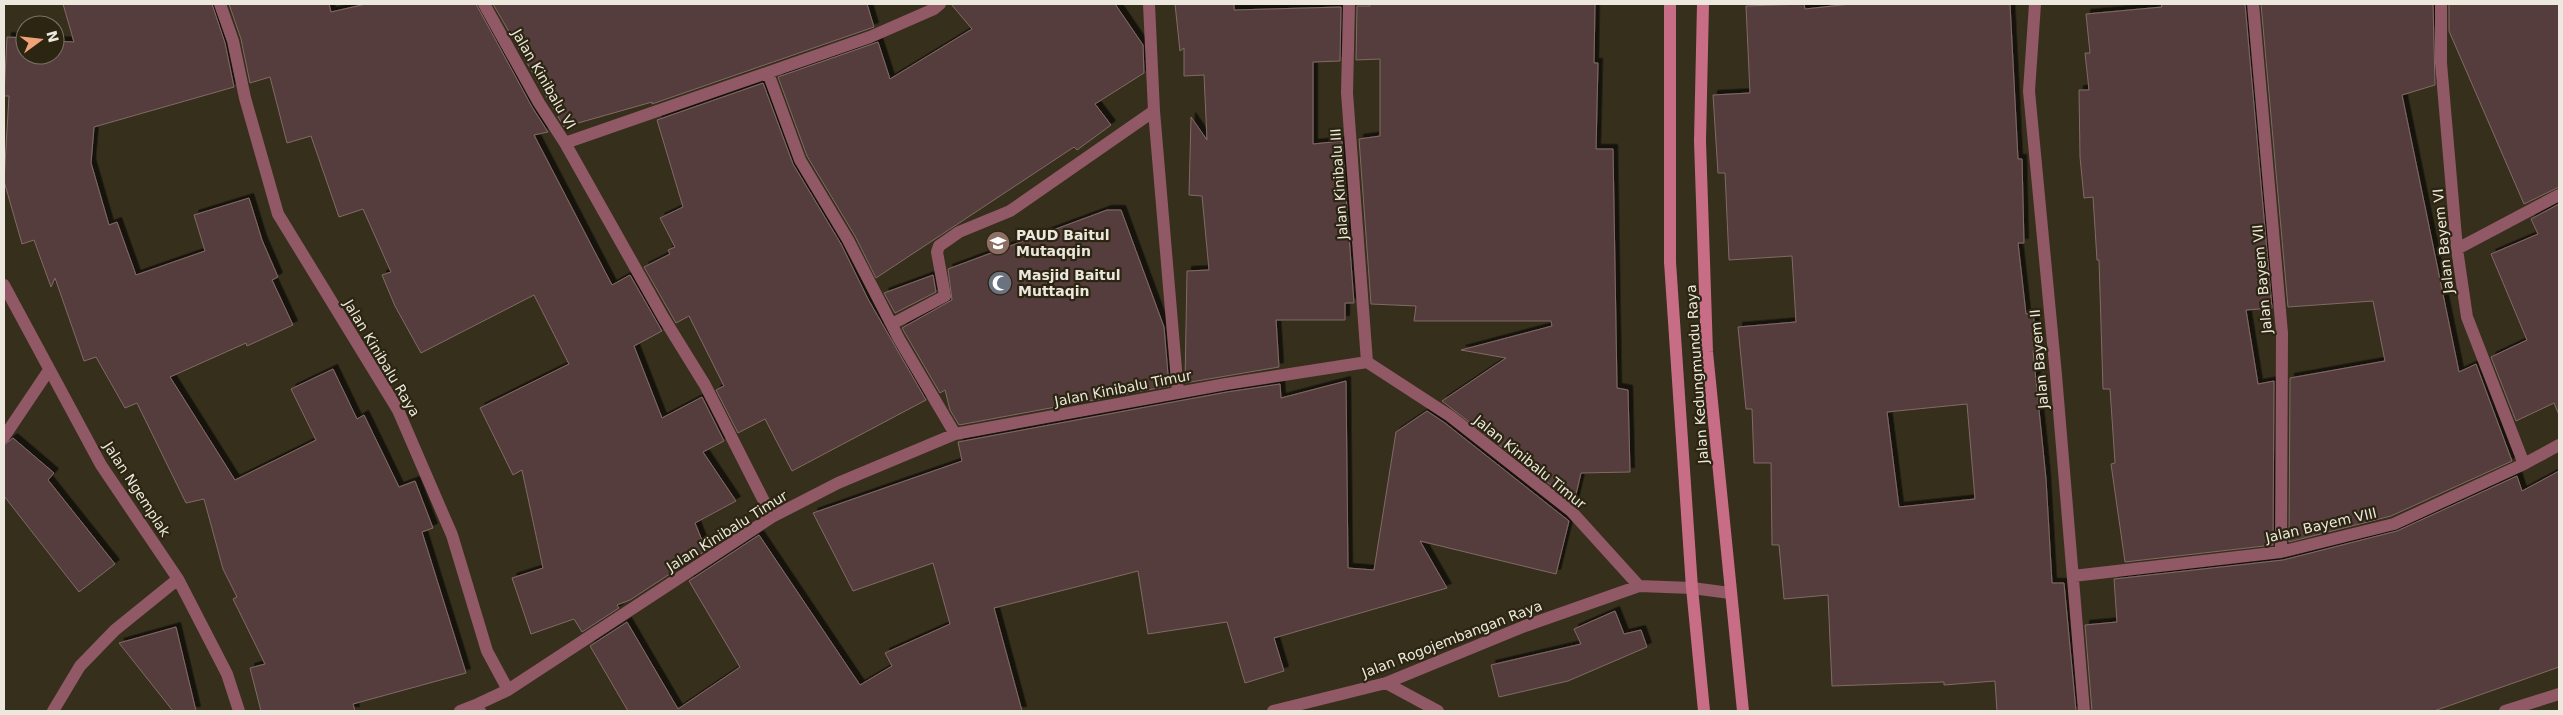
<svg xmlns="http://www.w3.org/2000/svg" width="2563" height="715" font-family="'DejaVu Sans',sans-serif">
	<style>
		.building { fill: #553e3c; stroke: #826966; fill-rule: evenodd; filter: url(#shadow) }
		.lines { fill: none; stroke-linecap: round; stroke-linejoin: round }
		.minor { stroke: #915866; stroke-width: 12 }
		.secondary { stroke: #c76d85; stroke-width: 12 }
		.labels { text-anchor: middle; stroke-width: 4.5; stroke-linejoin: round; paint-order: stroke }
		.street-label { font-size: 14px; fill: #ece8dd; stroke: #2b2512 }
		.poi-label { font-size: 14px; font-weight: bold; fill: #ece8dd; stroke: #2b2512; text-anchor: start }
	</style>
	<defs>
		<filter id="shadow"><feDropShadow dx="4.5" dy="-4.5" stdDeviation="0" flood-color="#0009"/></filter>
	</defs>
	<rect width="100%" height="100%" fill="#352f1c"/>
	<path class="building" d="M63,4H212L225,43L234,87L94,127L91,163L109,225L117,222L136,275L205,251L194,215L249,198L262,240L278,277L272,280L293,325L247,346L246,343L170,377L235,480L316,440L291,389L333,369L357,419L364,415L399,487L415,481L433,528L422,532L466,673L353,704L355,711H261L250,668L265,664L233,599L237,597L223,569L204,499L186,503L137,403L125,408L96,357L84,361L55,278L51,287L34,240L22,244L4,181L9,96H4L7,37L25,38V55H55V41L74,42Z
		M229,4H329L331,12L366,4H476L532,107L548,132L534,135L612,285L630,275L662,331L634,346L662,418L702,397L724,441L703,452L736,501L695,523L706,550L708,549L630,600L617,605L619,608L582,632L574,619L531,634L512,578L543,568L522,470L513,475L480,408L569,364L534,295L421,353L395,306L382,275L391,272L363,209L339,217L311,136L287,143L270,77L250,83L241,39Z
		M493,4H867L874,27L652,104V102L564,127Z
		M951,4H1115L1143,45L1144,73L1095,104L1111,125L1077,150L1074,147L876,278L855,236L807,156L778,77L878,42L890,79L972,29Z
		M1175,4H1234V10L1341,7L1340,61L1313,62V144L1342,141L1354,303H1345V320H1276L1279,367L1185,383L1187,271L1209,270L1202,196L1189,195L1191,117L1207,140L1204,75L1184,76V48L1180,51Z
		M1370,4H1595L1594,63H1598L1596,149H1613L1617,388L1628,390L1630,472L1581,473L1574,503L1442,401L1506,358L1461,350L1552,326L1551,321H1414L1416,306L1371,304L1359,139L1380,136V59L1356,60L1357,6H1370Z
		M1804,4L1805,9L1851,4H2010L2018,159H2022L2024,243H2018L2026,314L2033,313L2038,351H2033L2046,479L2052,583H2064L2076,711H1997L1995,681L1944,685V682L1832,686L1828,595L1784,599L1779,545H1772L1771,463H1754L1752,409H1746L1738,327L1796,322L1792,256L1729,260L1725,173H1718L1713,95L1750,93L1746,6ZM1967,404L1975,499L1899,507L1887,412Z
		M2161,4H2245L2272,308L2246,310L2258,384L2274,381L2273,545L2125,562L2111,464L2115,463L2110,389H2103L2099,260H2097L2093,197L2084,198L2080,157L2079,90H2089L2085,53H2090L2086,14L2162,7Z
		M2261,4H2433L2435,85L2402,95L2459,372L2476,364L2512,461L2391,516L2289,542L2290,378L2385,361L2373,301L2288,307Z
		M2449,4H2559V187L2524,204L2449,31Z
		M763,83L793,164L841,244L868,299L926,400L792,471L765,419L738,433L716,390L724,386L689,316L676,323L644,267L670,254L668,250L675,247L660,218L683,207L657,120Z
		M2559,204V415L2554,403L2516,421L2491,357L2527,340L2491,254L2538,234L2531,219Z
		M1107,210H1121L1164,327L1169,386L959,425L950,410L945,390L940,393L902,328L952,300L948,269Z
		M933,275L936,292L895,313L884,293Z
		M1346,381L1348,568L1374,570L1396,432L1427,411L1445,423L1569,521L1556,574L1420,541L1447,588L1274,638L1284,671L1245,683L1227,622L1148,634L1138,571L994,608L1022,711H628L590,646L627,622L678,709L740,667L689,581L759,535L860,685L892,666L885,653L950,624L933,563L853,591L813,513L962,461L958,442L1227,392L1280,384L1281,398Z
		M13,438L54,473L48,480L115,564L79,592L4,496V445Z
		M2559,471V667L2434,711H2092L2085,625L2117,622L2114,579L2283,560L2397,531L2517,476L2522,491Z
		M1615,611L1624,634L1641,630L1647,647L1568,681L1499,697L1491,665L1581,644L1574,629Z
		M176,627L196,711H173L119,643Z"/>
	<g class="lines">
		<path class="minor" d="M220,4L233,41L245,98L278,214L398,410L452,535L487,651L508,690L478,704L480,711
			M484,4L539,103L565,143
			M1149,4L1154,111L1178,393
			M1349,4L1347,93L1367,362
			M2035,4L2029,91L2056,375L2084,711
			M2253,4L2282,333L2281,552
			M2441,4V63L2457,249L2467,317L2524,464
			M768,73L800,160L848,240L899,339L955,434
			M2457,249L2559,195
			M4,285L101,465L178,579L227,674L239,711
			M892,324L945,296L937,252L939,246L959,232L1010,211L1154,111
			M4,437L49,370
			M772,517L705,385L663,317L565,143L870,37L934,9L940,4
			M2073,576L2281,552L2394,524L2524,464L2559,445
			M1386,683L1438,711
			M508,690L772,517L838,483L955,434L1226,384L1367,362L1450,416L1571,511L1639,586L1692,588L1730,593
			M53,711L80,666L115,630L178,579
			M460,711L478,704
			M1273,711L1386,683L1525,626L1639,586
			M2505,711L2559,694"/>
		<path class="secondary" d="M1670,4V262L1692,588L1704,711
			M1703,4L1700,141L1707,352L1743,711"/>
	</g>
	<defs>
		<g id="school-disc" transform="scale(1.25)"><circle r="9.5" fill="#8d6e63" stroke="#2b2512"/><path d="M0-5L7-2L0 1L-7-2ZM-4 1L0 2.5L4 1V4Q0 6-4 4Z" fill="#fff"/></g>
		<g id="mosque-disc" transform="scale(1.25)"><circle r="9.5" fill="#6b7280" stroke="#2b2512"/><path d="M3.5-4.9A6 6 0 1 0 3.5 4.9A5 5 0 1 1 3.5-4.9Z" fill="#fff"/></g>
	</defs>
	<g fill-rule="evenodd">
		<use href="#school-disc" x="998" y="243"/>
		<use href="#mosque-disc" x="1000" y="283"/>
	</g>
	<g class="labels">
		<g class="street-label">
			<text transform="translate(544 79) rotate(60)" y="5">Jalan Kinibalu VI</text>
			<text transform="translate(1339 184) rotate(-94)" y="5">Jalan Kinibalu III</text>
			<text transform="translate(2443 241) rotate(-96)" y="5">Jalan Bayem VI</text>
			<text transform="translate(2262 279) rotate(-95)" y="5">Jalan Bayem VII</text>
			<text transform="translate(382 358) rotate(59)" y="5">Jalan Kinibalu Raya</text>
			<text transform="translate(2039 359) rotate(-95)" y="5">Jalan Bayem II</text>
			<text transform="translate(1697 374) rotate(-94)" y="5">Jalan Kedungmundu Raya</text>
			<text transform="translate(1123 388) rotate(-11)" y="5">Jalan Kinibalu Timur</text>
			<text transform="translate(1530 462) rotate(39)" y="5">Jalan Kinibalu Timur</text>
			<text transform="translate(137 489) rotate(57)" y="5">Jalan Ngemplak</text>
			<text transform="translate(2321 525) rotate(-13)" y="5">Jalan Bayem VIII</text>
			<text transform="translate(727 531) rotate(-32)" y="5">Jalan Kinibalu Timur</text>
			<text transform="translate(1452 639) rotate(-21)" y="5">Jalan Rogojembangan Raya</text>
		</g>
		<g class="poi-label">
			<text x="1016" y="240">PAUD Baitul<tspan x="1016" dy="16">Mutaqqin</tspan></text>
			<text x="1018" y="280">Masjid Baitul<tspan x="1018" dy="16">Muttaqin</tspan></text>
		</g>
	</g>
	<rect width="2563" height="715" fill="none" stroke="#ece8dd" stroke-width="10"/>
	<g transform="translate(40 40) rotate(75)"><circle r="24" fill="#2b2512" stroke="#787363"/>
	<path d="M0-4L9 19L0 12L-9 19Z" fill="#f0a279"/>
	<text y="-8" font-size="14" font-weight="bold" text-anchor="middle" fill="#ece8dd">N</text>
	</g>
</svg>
